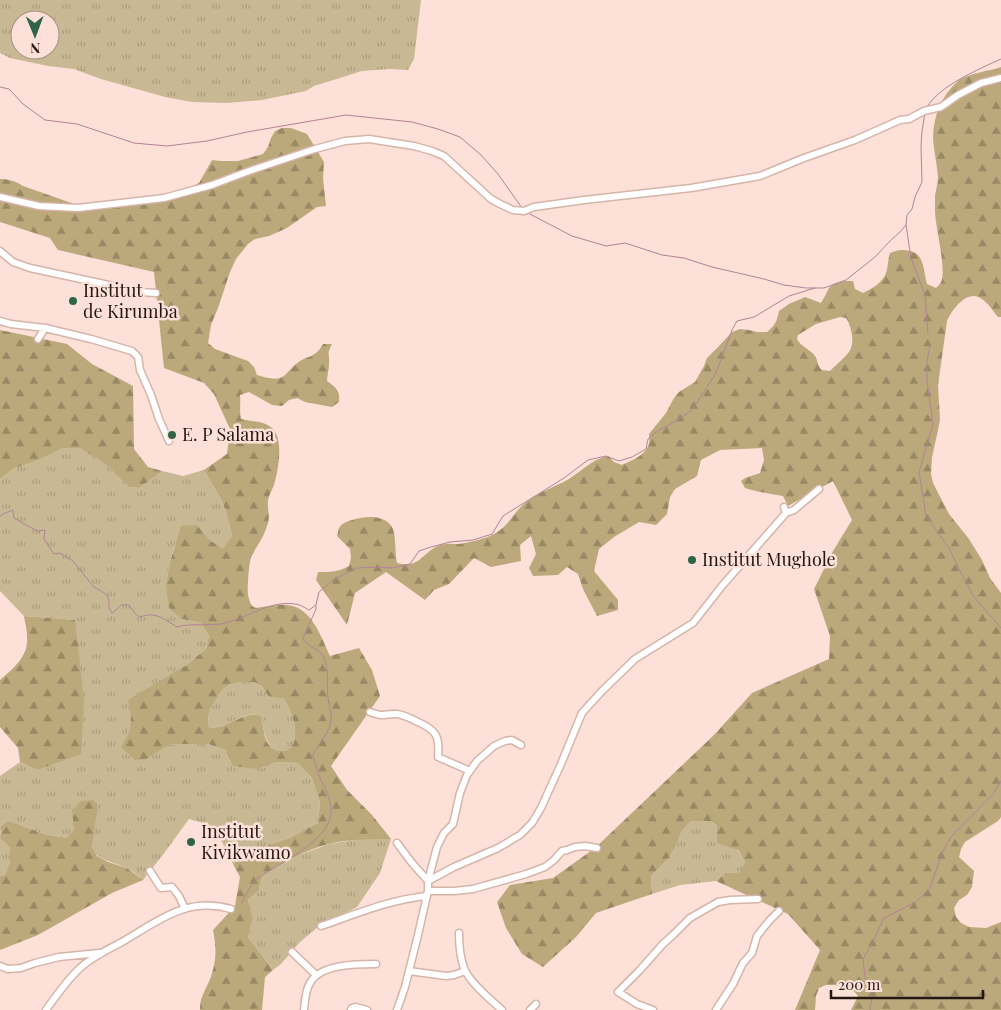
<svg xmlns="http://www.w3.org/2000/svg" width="1001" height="1010" font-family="'Playfair Display',serif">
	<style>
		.grass { fill: url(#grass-tufts); fill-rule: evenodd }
		.forest { fill: url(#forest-firs); fill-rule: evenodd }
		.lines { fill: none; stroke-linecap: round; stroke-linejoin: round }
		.stream { stroke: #b28398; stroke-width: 1 }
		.minor-casing { stroke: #d6b4a9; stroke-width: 9 }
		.minor { stroke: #fff; stroke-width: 6 }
		.poi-dot { fill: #2f6449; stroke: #fde0d7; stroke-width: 2 }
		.labels { text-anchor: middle; stroke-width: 5; stroke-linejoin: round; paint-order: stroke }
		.poi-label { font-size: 18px; fill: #241814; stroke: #fde0d7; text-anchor: start }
	</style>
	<defs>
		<pattern id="grass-tufts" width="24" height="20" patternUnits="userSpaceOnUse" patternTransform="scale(1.25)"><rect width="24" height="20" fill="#c8b894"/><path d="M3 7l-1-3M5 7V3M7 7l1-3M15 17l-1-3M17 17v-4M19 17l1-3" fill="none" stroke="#ac9d7f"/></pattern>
		<pattern id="forest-firs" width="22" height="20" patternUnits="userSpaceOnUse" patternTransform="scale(1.25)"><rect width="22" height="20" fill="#bba87b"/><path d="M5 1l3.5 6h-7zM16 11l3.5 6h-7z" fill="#988864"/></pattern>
	</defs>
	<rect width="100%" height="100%" fill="#fde0d7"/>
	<path class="grass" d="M0,0H421L414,59L408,70L389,69L362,71L314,86L306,91L262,100L227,103L192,102L165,97L101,79L74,69L48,66L10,58L0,53ZM20,20H50V50H20Z
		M63,448H80L105,464L129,487L139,488L153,478L162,471L183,476L204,470L222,501L228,518L232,536L224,550L211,541L197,525L175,544L170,562L166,584L182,619L201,623L209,636L206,649L185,666L131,716L129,733L122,747L147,759L167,745L185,744H208L226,750L259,769L276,762L298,763L312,778L320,802L318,823L289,838L250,852L233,864L221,840L207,824L189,819L165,852L143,880C138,876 133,871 127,868C116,862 94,861 92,845C91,836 96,819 98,810L74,829L67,838L44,834L9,821L0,831V776L20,762L37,770L75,620L24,616L0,591V479L13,469L39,460Z
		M240,682H254L262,686C267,697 271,698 283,698C293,709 306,753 279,751C274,750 270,747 268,742C263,734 264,724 260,716C246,709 226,729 209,728L208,718L210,709L222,690L229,685Z
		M691,821H711C724,833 736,846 745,862L742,872L725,873L716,881L680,885L652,894L651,876L668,859L675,848L682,831Z
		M0,838L10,848V862L5,875L0,876Z
		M361,839H391L380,873L357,907L318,927L300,942L281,964L273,970L248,937L253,918L248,900L259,890L262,875L299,855L329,844Z"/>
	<path class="forest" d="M1001,67V317H998C993,311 988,303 982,299C968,288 952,309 947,321L938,385L940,420L938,430L932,457L931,474L933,483L949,514L969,539L982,560L990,578L1001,593V817L998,821L965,842L961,849L959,857L974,871L972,887L967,895L959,900L954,908L956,917L961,923L969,927L986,928L1001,922V1010H851L858,996L852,989L835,985H826L819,988L816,996L815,1010H795L820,950L788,914L716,881L725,873L741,872L745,862L738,850L717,843V826L711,821H691L682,831L675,848L668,859L651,876L652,894L596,913L576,937L543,967L522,954L506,928L497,902L510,885L553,878L595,848L714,735L752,693L829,659L830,636L814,589L833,551L852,520L833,481L788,506L783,496C770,494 758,492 745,488L741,481L745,478L760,473L764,460L762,448L720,450L701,460L697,476L675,489L670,497L667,514L656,525L639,522L614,537L599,549L594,571L618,600V610L597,616L583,589L578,574L567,567L558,575L533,576L529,568L536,554L531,536L520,545L521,561L491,567L474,558L449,584L434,590L425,600L386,572L355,593L347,625L316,580L318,572C331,572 338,572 349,566L351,558L350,549L337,536C338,533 338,530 339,528C342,523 348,521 352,520C365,516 384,514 392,527C396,533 395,554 397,563C421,569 422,552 440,545C446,543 453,544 459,544C470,542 486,539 496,533C510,524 514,512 525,503C538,492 555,487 569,479C582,471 592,459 608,456L614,462L622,465C632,460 646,456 649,443C650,440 649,437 649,434L666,413L674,398L679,392L695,382L704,366L707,358L720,345L732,332L740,329L749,330L757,332H767C775,326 777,321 779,311L789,304L805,297L821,303C824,298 827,292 829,288C834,281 845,281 853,281L855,289L863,293C873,288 884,282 887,270C888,264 888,259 890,253C897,250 902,249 910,251C925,254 923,271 927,284L936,288C937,286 940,285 941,282C947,271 935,225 935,211C935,206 935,200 935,196C936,189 938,183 938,177C937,164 934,152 933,139C933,117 941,96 958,81C966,74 990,71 1001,67ZM840,317L846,318C851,325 855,342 850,350C847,356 836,365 830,371L822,370C817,366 818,360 815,356C810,349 800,346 797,339L798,335L816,324Z
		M282,128H291L307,134L324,162L323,178L326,206L317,207L287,228L269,236L255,239L248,244L236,259L230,272L218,308L211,325L208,343L215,349L248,361L254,367L257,375C264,377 273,380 280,378C286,376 290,369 295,365C307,354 314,360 323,344H332C326,356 330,353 329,364C329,370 327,375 327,381C337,388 340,391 339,402L332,407L305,402L297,398L289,400L282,406L272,405L249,392L240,395C241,403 239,411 241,419C252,422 265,420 273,429C284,441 278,471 274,485C272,490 269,495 268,500C267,509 271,517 267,526C264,537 256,547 251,557C249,563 247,589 248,595C249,599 250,603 252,606L256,608C265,607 277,604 287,605C312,607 321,637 330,656L359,648L372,670L380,696L331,766L347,790L372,815L391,839C371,839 349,839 329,844C306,849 283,864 262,875L259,890L248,900L253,918L248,937L273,970L265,977L262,1010H200C199,996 209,986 212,973C217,957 216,946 213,930L235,906L240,877L233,864L250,852L289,838L318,823L320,802L312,778L298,763L276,762L259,769L233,766L226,750L208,744H185L168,745L147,759L135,760L121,747L129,733L131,716L128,700L185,666L206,649L209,636L201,623L182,619L169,608L166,584L170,562L181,526L197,525L211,541L223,549L232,536L228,518L222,501L204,470L227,454L230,429L214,394L204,383L164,368L154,272L58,250L50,238L0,222V179C9,179 15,181 23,186L80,206L155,198L191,187L199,183L212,160L221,161H238L263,154L268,147L271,138L275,131ZM240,682H254L262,686C268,698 269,698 283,698C293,709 306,753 279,751C274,750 270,747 267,742C263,734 264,724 260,716C245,710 227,729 209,728L208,718L210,709L222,690L229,685Z
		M0,330L67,344L92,364L133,386L134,449L148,467L162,471L153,478L139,488L129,487L105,464L80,448H63L39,460L13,469L0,479Z
		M24,616L75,620L84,701L81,754L37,770L20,762L18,748L0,727V680C14,668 29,656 27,636C27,630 25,623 24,616Z
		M94,800L98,810L95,824L92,847L97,856L108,862L127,868L143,880L112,893L38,935L0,950V876L5,875L10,862V848L0,838L1,826L9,821L44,834L67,838L74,829L72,810L81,801Z"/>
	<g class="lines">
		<path class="stream" d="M0,87L9,89L23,104L45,120L77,124L134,143L167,146L207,141L247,132L346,115L412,122L438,129L460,137L481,155L498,174L522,208
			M927,107C939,86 979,69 1001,59
			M925,113L922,131L921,146L922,182L915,197L912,209L907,215L906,225L911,258L925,295L928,333
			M526,212L572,236L606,246L625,243L662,255L684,258L712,267L764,279L784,285L806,288H824L846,280L875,257L890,241L900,232L906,225
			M930,345L927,361V382L933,424L919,472L926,516L949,548L962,575L974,597L1001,628
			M0,516L5,513L13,510L14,518L37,531L45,530L44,539L54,554L60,553L73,561L84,575L94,587L106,594L109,600V608L112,613L117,609L121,605H128C133,609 134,614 140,617C155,611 164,619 177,627C191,623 205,626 220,624C245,620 268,600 295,604C300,604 305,608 309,610L316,605L319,592L333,580L357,568L376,567L392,568L410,564L419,551L431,547L450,542L473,540L492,534L503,516L564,478L588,460L606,456L619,461L632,457L646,449L648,439L656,432L674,422L691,411L716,373L732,330L737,321L754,317L789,296L815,288
			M242,903C246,895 250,885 256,880C276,864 332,841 331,811C331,799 325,788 320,778C317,771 315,763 313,755C318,744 329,734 331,721C332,713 329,706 328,698C326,684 330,668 323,656C320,649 309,648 303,639L307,629L316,609V606
			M870,1010L872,995L865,977L863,959L873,942L883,919L917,901L930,888L942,853L951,837L994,793L1001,781"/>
		<g class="minor-casing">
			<path id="minor" d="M0,197L39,206L78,208L164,198L212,185L249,171L315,149L345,141L369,139L414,146L432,151L444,156L491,199L502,205L513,210L524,211L534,207L584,200L691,188L760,176L804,158L855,140L900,120L909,119L924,111L941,107L958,95L981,83L1001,78
				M0,251L13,262L30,268L141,292L156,293
				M0,321L11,324L45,328L91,339L132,351L138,357L140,370L151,395L159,419L169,441
				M38,339L45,328
				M786,513L794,510L819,489
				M370,712C385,718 385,713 397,714C404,715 410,718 416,721C436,730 440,735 438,757L470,771
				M397,843L412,863L428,881L454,867L498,848L520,835L532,823L541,808L561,764L582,713L602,691L635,659L693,623L722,586L786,513L784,507
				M150,871L161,888L172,887L179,896L185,909
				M428,891H454L473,889L526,874L545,867L554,860L562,851L567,850L575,847L585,846L597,848
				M321,926C356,914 389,900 426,896
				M459,933C459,944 460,957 464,968C469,982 491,1000 502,1010
				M292,952L316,975
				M0,966L8,969L21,968L35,963L59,957L99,953
				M409,971L446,976L454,975L465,971
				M46,1010C56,996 67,980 80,968C92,957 107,950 122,942C158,921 187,896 231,909
				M304,1010C305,1001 305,991 310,983C320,964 357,964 376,964
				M351,1010L352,1008L355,1007L367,1010
				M397,1010L405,987L418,935L428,891V881L437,847L444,833L453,824L460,793L467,775L477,761L494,746L505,741L512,740L521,745
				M530,1010L536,1004
				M653,1010L637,1004L618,992L639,971L663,944L673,935L690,918L718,902L730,900L758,899
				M716,1010L733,984L743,963L752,953L757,936L769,921L779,911"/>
		</g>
		<use href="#minor" class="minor"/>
	</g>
	<g class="poi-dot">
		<circle cx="73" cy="301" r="5"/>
		<circle cx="172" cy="435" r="5"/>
		<circle cx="692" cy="560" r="5"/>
		<circle cx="191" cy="842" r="5"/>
	</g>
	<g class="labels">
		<g class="poi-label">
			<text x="83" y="297">Institut<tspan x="83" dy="21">de Kirumba</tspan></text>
			<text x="182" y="441">E. P Salama</text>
			<text x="702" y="566">Institut Mughole</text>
			<text x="201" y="838">Institut<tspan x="201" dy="21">Kivikwamo</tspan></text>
		</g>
	</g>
	<g transform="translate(35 35) rotate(179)"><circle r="24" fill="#fde0d7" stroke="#a69089"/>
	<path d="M0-4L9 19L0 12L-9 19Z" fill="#2f6449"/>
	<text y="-8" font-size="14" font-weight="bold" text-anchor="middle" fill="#241814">N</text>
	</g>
	<path d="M831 990v8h152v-8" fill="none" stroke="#241814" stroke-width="2.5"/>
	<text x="838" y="990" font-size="15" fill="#241814" stroke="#fde0d7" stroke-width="4" paint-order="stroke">200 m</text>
</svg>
